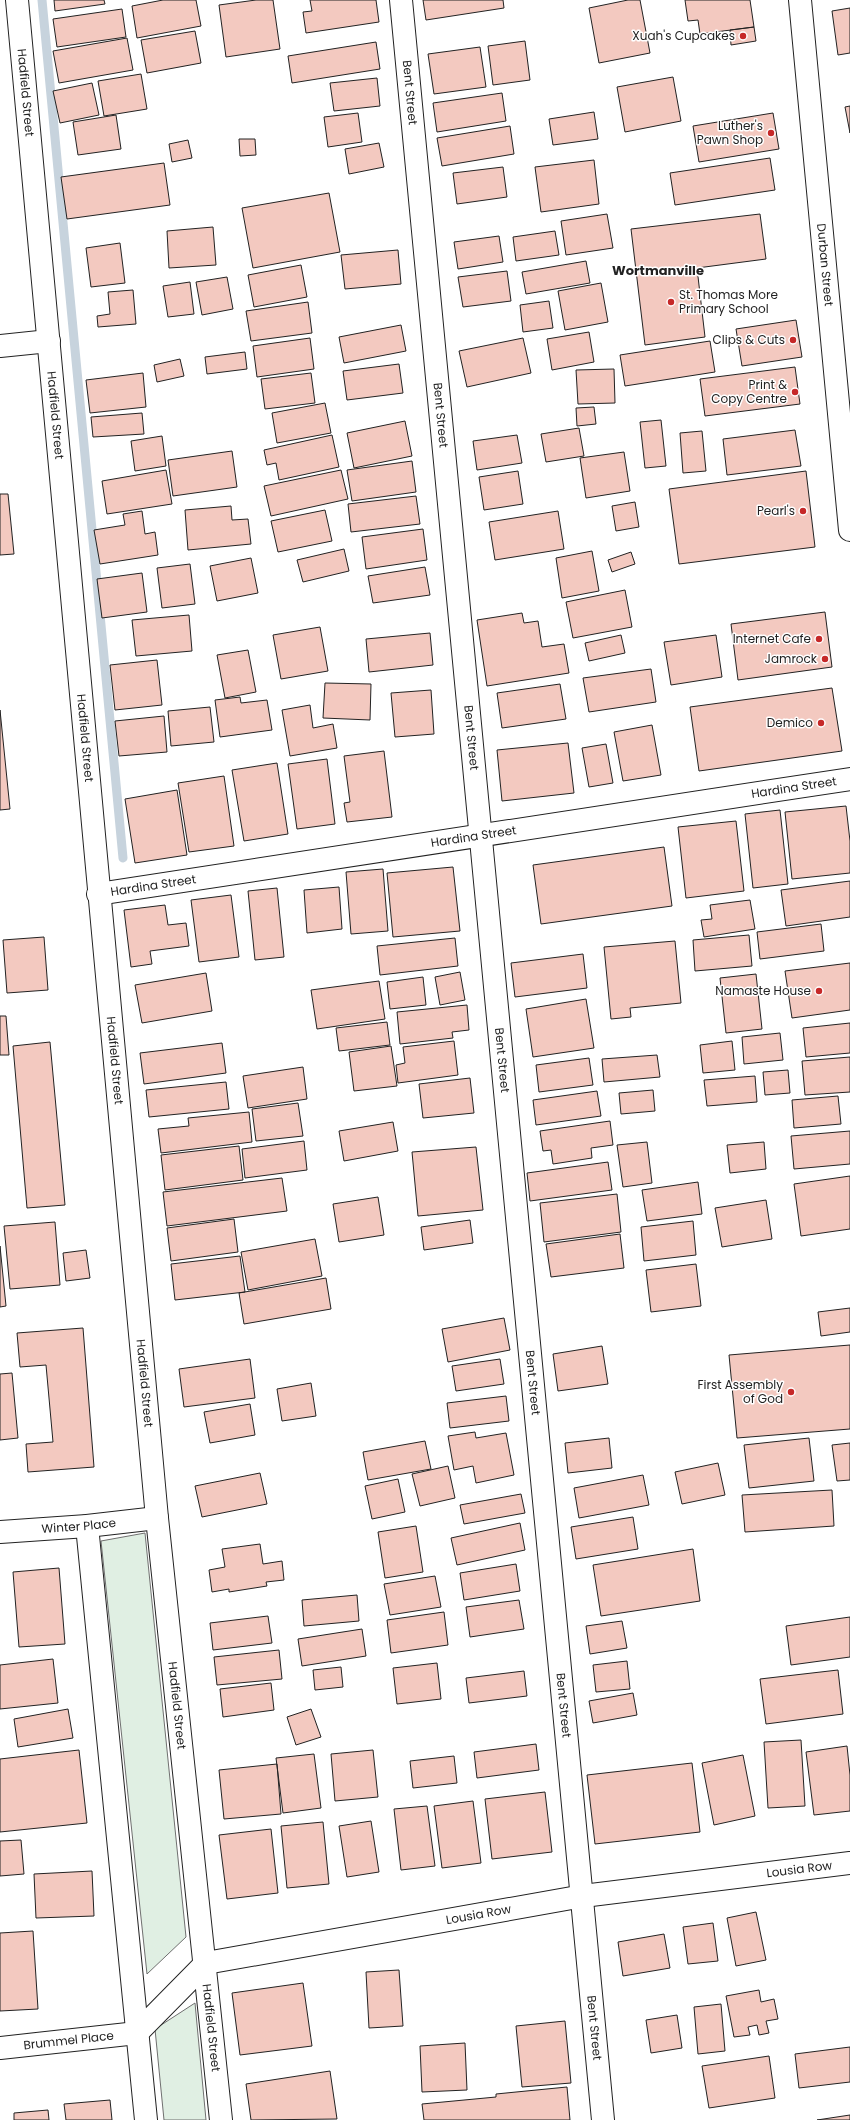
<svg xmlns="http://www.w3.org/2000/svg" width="850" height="2120" font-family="Poppins,sans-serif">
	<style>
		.grass { fill: #e0efe3; stroke: #6f6f6f }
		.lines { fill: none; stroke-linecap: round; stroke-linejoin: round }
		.stream { stroke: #c7d3dd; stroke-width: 9 }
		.building { fill: #f3c9c0; stroke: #222 }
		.minor-casing { stroke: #222; stroke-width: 24 }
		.tertiary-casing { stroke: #222; stroke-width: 24 }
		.minor { stroke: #fff; stroke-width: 22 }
		.tertiary { stroke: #fff; stroke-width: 22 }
		.poi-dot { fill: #c62828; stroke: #fff; stroke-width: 1.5 }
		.labels { text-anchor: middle; stroke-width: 3; stroke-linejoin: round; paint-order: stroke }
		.poi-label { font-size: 12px; fill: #222; stroke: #fff; text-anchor: end }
		.street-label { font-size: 12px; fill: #222; stroke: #fff }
		.neighbourhood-label { font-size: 13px; font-weight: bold; fill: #222; stroke: #fff }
	</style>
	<rect width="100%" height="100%" fill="#fff"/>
	<path class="grass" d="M145,1533L186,1937L147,1974L101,1541Z
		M195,2003L206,2120H164L155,2029Z"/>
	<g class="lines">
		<path class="stream" d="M42,0L123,858"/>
	</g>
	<path class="building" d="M54,0H104L105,4L55,11Z
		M163,0H196L201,26L137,38L132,6Z
		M256,0H273L280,49L226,57L219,5Z
		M310,0H376L379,22L306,33L303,12L312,11Z
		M423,0H503L504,8L426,20Z
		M628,0H640L650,53L599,63L589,8Z
		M685,0H750L754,27L700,34L698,20L688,21Z
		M850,8V53L838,55L832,11Z
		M122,9L126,37L57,47L53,19Z
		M754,27L756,41L731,45L730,30Z
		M195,31L201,63L147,73L141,40Z
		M127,38L133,70L59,83L53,51Z
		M525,41L530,80L493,85L488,46Z
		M376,42L380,69L292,83L288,56Z
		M480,47L486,87L434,94L428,54Z
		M141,74L147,109L104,116L98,81Z
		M673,77L681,121L625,132L617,87Z
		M377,78L380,106L334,111L330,83Z
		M92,83L99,115L60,123L53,91Z
		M502,93L506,121L437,132L433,103Z
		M850,106V133L845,107Z
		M594,112L598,139L553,145L549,119Z
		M358,113L362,142L328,147L324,117Z
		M773,113L779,149L699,162L693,126Z
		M116,115L121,149L78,155L73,122Z
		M510,126L514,154L442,166L437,138Z
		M239,139H255L256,155L240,156Z
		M188,140L192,158L172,162L169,144Z
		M379,143L384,167L349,174L345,149Z
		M770,158L775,190L675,205L670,173Z
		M594,160L599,204L541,212L535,167Z
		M164,163L170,205L67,219L61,177Z
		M503,167L507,197L457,204L453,173Z
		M329,193L340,252L253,268L242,208Z
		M607,214L613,248L566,255L561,221Z
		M760,214L766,259L697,268L705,337L645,345L631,229Z
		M213,227L216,265L169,268L167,231Z
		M555,231L559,255L516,261L513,237Z
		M499,236L503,262L458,269L454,242Z
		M120,243L125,283L91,287L86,248Z
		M398,250L401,284L345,289L341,255Z
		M586,261L590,283L526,294L522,272Z
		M301,265L307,297L254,307L248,275Z
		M507,271L511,301L463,307L458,277Z
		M227,277L233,309L202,315L196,282Z
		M190,282L194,314L168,317L163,286Z
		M601,283L608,322L565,330L558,291Z
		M133,290L136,324L98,327L97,316L110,314L108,292Z
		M549,301L553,328L523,332L520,305Z
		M308,302L312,333L251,341L246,311Z
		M796,320L802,357L742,366L736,329Z
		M401,325L406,351L344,363L339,337Z
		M589,332L594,362L552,370L547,339Z
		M310,338L314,369L257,377L253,346Z
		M523,338L531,373L467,387L459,351Z
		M710,341L715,372L625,386L620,355Z
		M245,352L247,369L207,374L205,357Z
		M180,359L184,376L157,382L154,365Z
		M399,364L403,393L347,400L343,371Z
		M795,367L800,404L705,416L700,379Z
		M614,369L615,403L578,404L576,370Z
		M143,373L146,407L90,413L86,380Z
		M311,373L315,403L265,409L261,379Z
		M325,403L331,433L277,443L272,413Z
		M594,407L596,424L577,426L576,408Z
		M142,413L144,434L93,437L91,417Z
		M661,420L666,466L645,468L640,422Z
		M405,421L412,456L354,468L347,433Z
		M579,428L584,456L546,462L541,434Z
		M795,430L801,466L727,475L723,439Z
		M702,431L706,471L683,473L680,433Z
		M332,435L339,467L279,480L276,463L267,465L264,450Z
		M517,435L522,463L477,470L473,441Z
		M162,436L166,466L135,471L131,441Z
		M232,451L237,487L173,496L168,460Z
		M624,452L630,491L586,498L580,458Z
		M412,461L416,492L352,501L347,470Z
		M166,470L172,504L107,514L102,481Z
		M341,470L348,499L271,516L264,486Z
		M518,471L523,504L484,510L479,477Z
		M806,471L815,547L679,564L669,489Z
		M0,494H8L14,554L0,555Z
		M416,496L420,524L351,532L348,504Z
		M635,502L639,527L616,531L612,506Z
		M231,506L232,520L248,519L251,544L188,550L185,510Z
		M325,510L332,541L278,552L271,521Z
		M142,511L145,534L155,532L158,555L100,564L94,530L125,525L123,514Z
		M558,511L564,549L495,560L489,522Z
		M423,529L427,560L366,569L362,537Z
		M344,549L349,571L303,582L297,560Z
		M592,551L599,591L562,598L556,558Z
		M631,552L635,564L612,572L608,560Z
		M251,558L258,593L217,601L210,566Z
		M190,564L195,604L162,608L157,568Z
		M425,567L430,595L373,603L368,576Z
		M142,573L147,612L102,618L97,579Z
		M625,590L632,627L573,638L566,602Z
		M825,612L832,667L738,680L731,624Z
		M522,613L524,623L538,621L542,647L564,644L569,673L487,686L477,620Z
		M189,615L192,651L136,656L132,620Z
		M320,627L328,671L281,679L273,635Z
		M430,633L433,665L369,672L366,639Z
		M621,635L625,653L589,661L585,643Z
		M716,635L722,677L671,685L664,642Z
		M248,650L256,692L225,698L217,655Z
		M157,660L162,705L115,710L110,665Z
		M651,669L656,702L589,712L583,678Z
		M325,683L371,684L370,720L323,718Z
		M560,684L566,719L502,728L497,693Z
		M832,688L842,751L699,771L690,707Z
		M431,690L434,734L395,737L391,693Z
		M240,697L241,703L267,700L272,730L220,737L215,700Z
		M310,705L313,728L333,724L337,748L290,756L282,710Z
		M210,707L214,742L171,746L168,711Z
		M0,710L10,809L0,810Z
		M164,716L167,752L119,756L115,721Z
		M652,725L661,775L623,781L614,732Z
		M568,743L574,793L502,801L497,750Z
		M606,744L613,783L589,787L582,748Z
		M384,751L392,817L347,822L344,803L350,802L344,756Z
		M327,759L335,824L297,829L288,764Z
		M277,763L288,834L244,841L232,770Z
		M224,776L234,846L189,852L178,783Z
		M177,790L187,855L135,863L125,799Z
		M846,806L850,841V873L792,879L785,812Z
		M780,810L788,884L753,888L745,814Z
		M736,821L744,891L686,898L678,827Z
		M664,847L672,906L541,924L533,865Z
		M453,867L460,931L393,937L387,873Z
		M383,869L388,931L351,934L346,872Z
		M850,881V917L786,926L781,890Z
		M339,887L342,929L307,933L304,890Z
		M277,888L284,957L255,960L248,891Z
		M231,895L239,957L199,962L191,900Z
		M750,900L755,929L704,937L701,920L712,919L710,905Z
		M165,905L168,925L186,923L189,946L150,951L152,964L131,967L124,910Z
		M821,924L824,951L760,959L757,932Z
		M749,935L752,966L695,971L693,940Z
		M44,937L48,990L7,993L3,940Z
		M455,938L458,966L380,975L377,946Z
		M675,941L681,1003L630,1008L631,1017L611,1019L604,947Z
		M583,954L587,988L515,997L511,963Z
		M850,963V1010L792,1018L785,971Z
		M460,972L465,1000L440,1005L435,977Z
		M206,973L212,1011L142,1023L135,985Z
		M756,974L762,1029L726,1033L720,978Z
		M423,977L426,1005L390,1009L387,982Z
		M379,981L385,1019L317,1029L311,990Z
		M586,999L594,1048L533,1057L526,1009Z
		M467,1005L469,1030L452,1032L453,1038L400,1044L397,1012Z
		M0,1016H6L9,1055H0Z
		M387,1022L390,1045L339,1051L336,1028Z
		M850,1023V1053L806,1057L803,1028Z
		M780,1033L783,1060L744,1064L742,1037Z
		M454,1041L458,1075L398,1083L396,1065L405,1063L403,1047Z
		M732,1041L735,1070L703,1073L700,1045Z
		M50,1042L65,1205L27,1208L13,1046Z
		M222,1043L226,1073L144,1084L140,1053Z
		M391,1046L397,1086L354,1091L349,1052Z
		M657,1055L660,1077L604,1082L602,1059Z
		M850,1057V1092L805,1095L802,1061Z
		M589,1058L593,1085L539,1092L536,1065Z
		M303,1067L307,1099L248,1108L243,1076Z
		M788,1070L790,1093L765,1095L763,1072Z
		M755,1076L757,1102L707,1106L704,1080Z
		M470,1078L474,1113L423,1118L419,1084Z
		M226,1082L229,1109L149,1117L146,1090Z
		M653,1090L655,1111L621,1114L619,1093Z
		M597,1091L601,1116L536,1125L533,1100Z
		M838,1096L841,1124L794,1128L792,1100Z
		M298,1103L303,1136L256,1141L252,1109Z
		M249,1112L252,1142L161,1153L158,1129L189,1126L188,1118Z
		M610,1121L613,1145L591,1148L592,1158L553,1164L551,1150L543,1151L540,1131Z
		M393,1122L398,1151L344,1161L339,1131Z
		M850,1131V1164L794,1169L791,1136Z
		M304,1141L307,1170L245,1178L242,1149Z
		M647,1142L652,1183L623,1187L617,1145Z
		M764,1142L766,1169L730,1173L727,1145Z
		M239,1146L243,1180L165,1190L161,1155Z
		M476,1147L483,1210L418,1216L412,1152Z
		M608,1162L612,1190L530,1201L527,1173Z
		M850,1176V1229L801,1236L794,1184Z
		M282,1178L287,1211L167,1226L163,1192Z
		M698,1182L702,1214L647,1221L642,1190Z
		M617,1194L621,1232L544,1242L540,1203Z
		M378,1197L384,1235L339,1242L333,1204Z
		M766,1200L772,1239L722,1247L715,1208Z
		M234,1219L238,1252L171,1261L167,1228Z
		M470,1220L473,1243L424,1250L421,1227Z
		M693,1221L696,1255L644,1261L641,1227Z
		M55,1222L60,1285L10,1289L4,1226Z
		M620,1234L624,1268L551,1277L546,1244Z
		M315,1239L322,1276L248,1290L241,1252Z
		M0,1246L6,1306L0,1307Z
		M86,1250L90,1278L66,1281L63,1253Z
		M240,1256L245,1292L175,1300L171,1264Z
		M696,1264L701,1306L651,1312L646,1270Z
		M326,1278L331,1309L244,1324L239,1293Z
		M850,1308V1332L821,1336L818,1312Z
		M504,1318L510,1350L448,1362L442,1329Z
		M83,1328L94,1467L28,1472L26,1444L53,1442L46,1365L20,1367L17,1333Z
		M850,1345V1429L737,1438L729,1355Z
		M602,1346L608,1384L558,1391L553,1354Z
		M250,1359L255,1398L184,1407L179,1369Z
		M500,1359L504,1384L456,1391L452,1366Z
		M12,1373L18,1438L0,1440V1374Z
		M311,1383L316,1416L282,1421L277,1389Z
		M506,1396L509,1421L450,1428L447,1403Z
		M250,1404L255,1435L210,1443L204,1412Z
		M475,1432L476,1438L506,1433L514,1475L476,1483L473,1466L454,1470L448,1436Z
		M609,1438L612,1468L568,1473L565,1443Z
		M809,1438L814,1481L749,1488L744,1445Z
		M425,1441L431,1469L368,1480L363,1452Z
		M850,1443V1480L837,1481L832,1445Z
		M718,1463L725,1495L682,1504L675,1472Z
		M448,1466L455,1498L420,1506L412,1474Z
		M260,1473L267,1504L202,1517L195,1486Z
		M643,1475L649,1505L579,1518L574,1488Z
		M398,1479L405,1512L372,1519L365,1486Z
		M832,1490L834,1526L745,1532L742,1495Z
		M521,1494L525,1513L464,1524L460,1505Z
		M633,1517L638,1549L576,1559L571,1527Z
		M520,1523L525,1550L457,1565L451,1538Z
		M416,1526L423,1572L385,1578L378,1532Z
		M260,1544L263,1564L282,1561L284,1580L266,1582L267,1586L229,1592V1589L212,1592L209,1570L225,1567L222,1549Z
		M693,1549L700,1601L601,1616L593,1565Z
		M516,1564L520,1591L464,1600L460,1573Z
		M59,1568L65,1644L19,1647L13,1572Z
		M435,1576L441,1607L390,1615L384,1584Z
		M357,1595L359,1621L304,1626L302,1600Z
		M519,1600L524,1629L470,1637L466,1607Z
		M444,1612L448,1645L391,1653L387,1620Z
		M268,1616L272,1643L213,1650L210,1623Z
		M850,1617V1657L791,1665L786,1626Z
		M622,1621L627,1648L590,1654L586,1626Z
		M362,1629L366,1656L302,1666L298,1639Z
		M279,1650L282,1679L217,1685L214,1657Z
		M53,1659L58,1703L0,1709V1665Z
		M627,1661L630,1689L596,1692L593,1665Z
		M437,1663L441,1699L397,1704L393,1668Z
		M341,1667L343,1687L315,1690L313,1670Z
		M838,1670L843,1714L766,1724L760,1679Z
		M524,1671L527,1696L469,1703L466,1678Z
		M271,1683L274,1710L223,1717L220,1689Z
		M633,1693L637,1715L593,1723L589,1701Z
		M68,1709L73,1738L18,1747L14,1719Z
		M311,1709L321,1737L296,1745L287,1717Z
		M801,1740L805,1806L768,1808L764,1742Z
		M536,1744L539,1770L477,1778L474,1752Z
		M847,1746L850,1775V1811L814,1815L806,1752Z
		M79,1750L87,1823L0,1832V1759Z
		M373,1750L378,1797L335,1801L331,1754Z
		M314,1754L321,1808L283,1813L276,1758Z
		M743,1755L755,1816L714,1825L702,1763Z
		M454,1756L457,1783L413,1788L410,1761Z
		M692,1763L700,1832L595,1844L587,1775Z
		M277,1764L281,1814L224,1819L219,1770Z
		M545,1792L552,1852L492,1859L485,1799Z
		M473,1801L481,1863L442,1868L434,1806Z
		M427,1806L435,1866L401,1870L394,1809Z
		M371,1821L379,1872L347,1877L339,1826Z
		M323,1822L329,1884L287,1888L281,1826Z
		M271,1829L278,1893L227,1899L219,1835Z
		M21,1840L24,1874L0,1876V1841Z
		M92,1871L94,1916L36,1918L34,1874Z
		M756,1912L766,1960L736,1966L727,1918Z
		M713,1923L718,1961L688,1964L683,1927Z
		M33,1931L38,2009L0,2011V1933Z
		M664,1934L670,1968L623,1976L618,1942Z
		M399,1970L403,2026L369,2028L366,1972Z
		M303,1983L312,2046L240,2055L232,1993Z
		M759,1990L761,2002L774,1999L778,2019L766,2021L769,2033L759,2035L757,2025L748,2027L750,2035L734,2037L726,1996Z
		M721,2004L725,2051L698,2054L694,2007Z
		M677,2015L682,2048L651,2053L646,2020Z
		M565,2021L571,2083L522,2087L516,2026Z
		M465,2043L467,2090L422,2092L420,2046Z
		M850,2047V2082L799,2088L795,2054Z
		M769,2056L775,2098L709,2108L702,2066Z
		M330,2071L337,2119L251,2120L246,2084Z
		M567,2087L570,2120H424L422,2104L496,2097V2094Z
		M110,2100L112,2120H66L64,2104Z
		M48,2110L49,2120H14V2113Z
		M850,2115V2120H817Z"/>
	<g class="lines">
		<g class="minor-casing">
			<g id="minor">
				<path id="s1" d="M17,0L157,1518L221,2120"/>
				<path id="s2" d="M401,0L603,2120"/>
				<path d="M0,346L49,341"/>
				<path id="s3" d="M98,894L850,779"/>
				<path d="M87,1526L146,2120"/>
				<path id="s4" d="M0,1532L87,1526L157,1518"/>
				<path id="s5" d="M0,2048L137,2033L206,1963L583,1896L850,1863"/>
			</g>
		</g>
		<g class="tertiary-casing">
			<g id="tertiary">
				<path id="s6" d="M800,0L850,530"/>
			</g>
		</g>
		<use href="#minor" class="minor"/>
		<use href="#tertiary" class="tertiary"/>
	</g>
	<g class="poi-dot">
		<circle cx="743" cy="36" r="4"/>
		<circle cx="771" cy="133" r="4"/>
		<circle cx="671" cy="302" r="4"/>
		<circle cx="793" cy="340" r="4"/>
		<circle cx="795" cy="392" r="4"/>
		<circle cx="803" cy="511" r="4"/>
		<circle cx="819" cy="639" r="4"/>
		<circle cx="825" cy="659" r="4"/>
		<circle cx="821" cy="723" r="4"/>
		<circle cx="819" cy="991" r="4"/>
		<circle cx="791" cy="1392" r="4"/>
	</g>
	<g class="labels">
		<g class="poi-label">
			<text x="735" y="40">Xuah's Cupcakes</text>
			<text x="763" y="130">Luther's<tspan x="763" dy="14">Pawn Shop</tspan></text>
			<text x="679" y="299" text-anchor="start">St. Thomas More<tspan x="679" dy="14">Primary School</tspan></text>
			<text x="785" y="344">Clips &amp; Cuts</text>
			<text x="787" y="389">Print &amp;<tspan x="787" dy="14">Copy Centre</tspan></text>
			<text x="795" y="515">Pearl's</text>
			<text x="811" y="643">Internet Cafe</text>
			<text x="817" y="663">Jamrock</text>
			<text x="813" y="727">Demico</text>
			<text x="811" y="995">Namaste House</text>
			<text x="783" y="1389">First Assembly<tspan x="783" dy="14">of God</tspan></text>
		</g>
		<g class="street-label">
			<text dy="4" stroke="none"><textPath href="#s2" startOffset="93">Bent Street</textPath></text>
			<text dy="4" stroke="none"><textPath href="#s1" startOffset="93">Hadfield Street</textPath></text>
			<text dy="4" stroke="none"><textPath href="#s6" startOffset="266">Durban Street</textPath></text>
			<text dy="4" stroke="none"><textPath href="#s1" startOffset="417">Hadfield Street</textPath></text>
			<text dy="4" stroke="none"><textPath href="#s2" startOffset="417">Bent Street</textPath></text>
			<text dy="4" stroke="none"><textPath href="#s2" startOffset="741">Bent Street</textPath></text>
			<text dy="4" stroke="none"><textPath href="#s1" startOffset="741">Hadfield Street</textPath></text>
			<text dy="4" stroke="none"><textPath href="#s3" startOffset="704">Hardina Street</textPath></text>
			<text dy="4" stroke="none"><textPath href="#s3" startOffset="380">Hardina Street</textPath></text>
			<text dy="4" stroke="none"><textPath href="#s3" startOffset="56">Hardina Street</textPath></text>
			<text dy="4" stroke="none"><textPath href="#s2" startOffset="1065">Bent Street</textPath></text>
			<text dy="4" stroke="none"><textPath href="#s1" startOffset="1065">Hadfield Street</textPath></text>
			<text dy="4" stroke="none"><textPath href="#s2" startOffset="1389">Bent Street</textPath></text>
			<text dy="4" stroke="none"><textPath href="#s1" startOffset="1389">Hadfield Street</textPath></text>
			<text dy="4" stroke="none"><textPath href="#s4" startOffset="79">Winter Place</textPath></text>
			<text dy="4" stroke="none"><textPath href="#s1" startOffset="1713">Hadfield Street</textPath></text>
			<text dy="4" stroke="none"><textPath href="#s2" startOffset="1713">Bent Street</textPath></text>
			<text dy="4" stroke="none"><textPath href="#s5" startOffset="837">Lousia Row</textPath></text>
			<text dy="4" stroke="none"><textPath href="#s5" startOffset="513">Lousia Row</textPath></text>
			<text dy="4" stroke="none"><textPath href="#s1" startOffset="2037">Hadfield Street</textPath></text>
			<text dy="4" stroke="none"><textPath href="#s2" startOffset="2037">Bent Street</textPath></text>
			<text dy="4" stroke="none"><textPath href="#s5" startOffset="69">Brummel Place</textPath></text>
		</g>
		<g class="neighbourhood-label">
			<text x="658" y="275">Wortmanville</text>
		</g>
	</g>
</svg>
